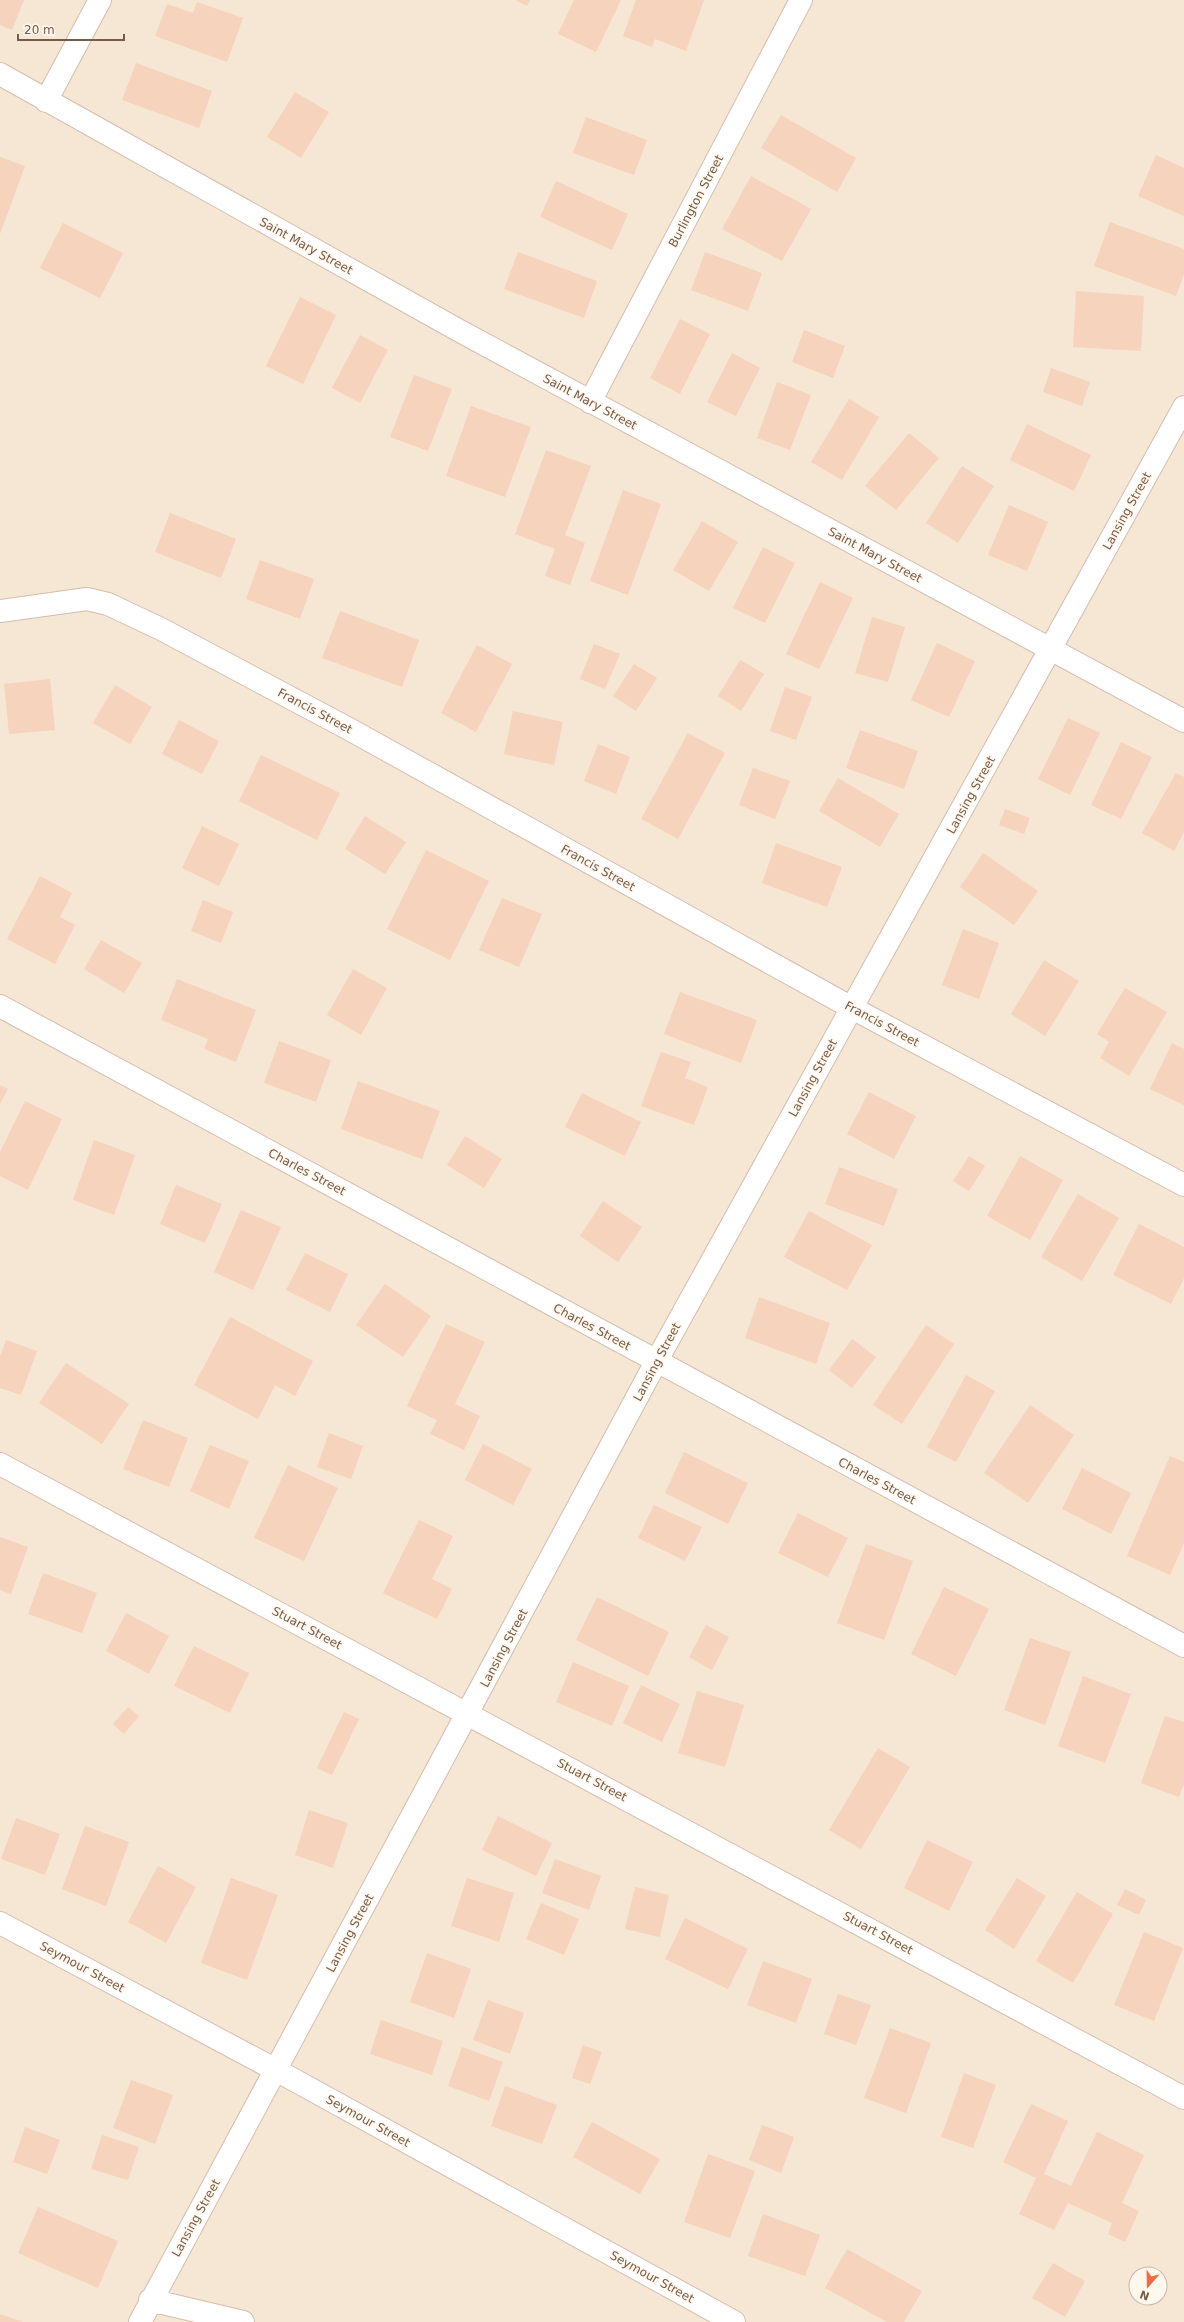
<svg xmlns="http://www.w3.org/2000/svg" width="1184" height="2322" font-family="'DejaVu Sans',sans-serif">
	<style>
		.residential { fill: #f6e6d4; fill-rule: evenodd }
		.building { fill: #f5d3bc }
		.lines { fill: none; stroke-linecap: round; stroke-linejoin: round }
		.minor-casing { stroke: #d3bead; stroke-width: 24 }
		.minor { stroke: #fff; stroke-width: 22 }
		.labels { text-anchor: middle; stroke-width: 3; stroke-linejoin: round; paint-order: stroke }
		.street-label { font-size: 12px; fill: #795a49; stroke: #fff8ed }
	</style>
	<rect width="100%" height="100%" fill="#fdf4e6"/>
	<path class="residential" d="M0,0H1184V2322H0ZM1136,2274H1160V2298H1136Z"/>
	<path class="building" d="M0,0H24L12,30L0,25Z
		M515,0H530L527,6Z
		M574,0H621L596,52L558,34Z
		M636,0H704L686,51L655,39L652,47L623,36Z
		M197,2L243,18L227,62L155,36L167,4L193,13Z
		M136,63L212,91L199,128L122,100Z
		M295,92L329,112L301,158L267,137Z
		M781,115L856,158L837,192L761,148Z
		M586,117L647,140L634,175L573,153Z
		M1156,155L1184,168V216L1138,196Z
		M0,157L25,166L0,234Z
		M751,176L811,209L782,261L722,229Z
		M556,181L628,214L612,250L540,217Z
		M1110,222L1184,249V274L1176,296L1094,266Z
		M63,223L123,253L100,298L40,268Z
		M518,252L597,281L584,318L504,289Z
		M705,252L762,273L748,311L691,290Z
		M1076,291L1144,296L1141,351L1073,347Z
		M300,297L336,315L303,384L266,366Z
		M680,319L710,334L680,394L650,378Z
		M804,330L845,346L833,378L792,362Z
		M360,335L388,350L360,403L332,388Z
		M732,353L760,368L736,416L707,402Z
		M1051,368L1090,382L1082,406L1043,392Z
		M414,375L452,389L428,451L390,437Z
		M777,382L811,395L790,450L757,438Z
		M849,399L879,417L842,480L811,462Z
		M471,406L531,427L505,497L446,476Z
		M1027,424L1091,455L1074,491L1010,460Z
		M909,433L939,458L896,510L865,486Z
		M546,450L591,466L565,535L585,543L570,585L545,576L555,549L515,534Z
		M962,466L994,486L958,543L926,523Z
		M623,490L661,504L628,595L590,581Z
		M1009,505L1048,522L1027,571L988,555Z
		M170,513L236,539L221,578L155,552Z
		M702,521L738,542L709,591L673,570Z
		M763,547L795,563L765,623L733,608Z
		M260,560L314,579L300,619L246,599Z
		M820,582L853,598L819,669L786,654Z
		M340,611L419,640L402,687L322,658Z
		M872,617L905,627L888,682L855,673Z
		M937,643L975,661L949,717L911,700Z
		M594,644L620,654L605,689L580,679Z
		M477,645L512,664L476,732L441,713Z
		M740,660L764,674L741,711L718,696Z
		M634,664L657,678L636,711L613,696Z
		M50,679L55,730L9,734L4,684Z
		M115,685L152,707L130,744L93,723Z
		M785,687L812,697L796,740L770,731Z
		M513,711L563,722L554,765L504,754Z
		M1068,718L1100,733L1070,795L1038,779Z
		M179,720L219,741L202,774L162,754Z
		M860,730L918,751L904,789L846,768Z
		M688,733L725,753L678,839L641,819Z
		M1121,742L1152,757L1121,819L1091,805Z
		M598,744L630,757L616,794L584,781Z
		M261,755L340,793L317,840L239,801Z
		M753,768L790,781L775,819L739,805Z
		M1176,773L1184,777V832L1174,851L1142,833Z
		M838,778L899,814L880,847L819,811Z
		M1005,809L1030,818L1024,834L999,825Z
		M365,816L406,842L385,874L345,849Z
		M202,826L239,844L219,886L182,868Z
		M776,843L842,867L827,907L762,883Z
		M426,850L489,881L450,960L387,929Z
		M983,853L1038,891L1014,925L960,887Z
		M40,876L72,893L60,917L75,925L55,964L7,939Z
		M502,898L542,914L519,967L479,950Z
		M203,900L233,912L221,943L191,931Z
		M963,929L999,943L979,999L942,985Z
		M101,940L142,963L124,993L84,969Z
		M1044,960L1079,981L1045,1036L1011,1014Z
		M353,969L387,988L361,1035L327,1015Z
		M177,979L256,1010L236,1062L204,1049L208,1039L161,1020Z
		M1125,988L1167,1012L1129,1076L1100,1058L1109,1042L1097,1034Z
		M680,992L757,1020L741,1063L664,1034Z
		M279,1041L331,1060L316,1102L264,1083Z
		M1172,1043L1184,1049V1105L1150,1089Z
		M661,1052L691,1062L685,1078L708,1087L694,1125L641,1106Z
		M358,1081L440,1111L422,1159L341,1129Z
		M0,1085L8,1089L0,1104Z
		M869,1092L916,1116L894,1159L847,1134Z
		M582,1093L641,1122L625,1156L565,1127Z
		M25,1101L62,1119L28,1190L0,1176V1152Z
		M465,1136L502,1159L484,1188L447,1165Z
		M94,1140L135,1155L114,1215L73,1200Z
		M969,1156L985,1166L969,1191L953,1181Z
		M1020,1156L1063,1180L1030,1240L987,1216Z
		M839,1167L898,1189L884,1226L825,1204Z
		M176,1185L222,1204L205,1243L160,1224Z
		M1078,1194L1119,1218L1082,1281L1041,1257Z
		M603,1201L642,1227L618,1262L580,1236Z
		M241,1210L281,1227L253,1290L214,1272Z
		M809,1211L872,1245L847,1290L784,1257Z
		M1139,1224L1184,1247V1278L1171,1304L1113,1275Z
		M305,1253L348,1274L330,1312L286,1290Z
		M385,1284L431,1316L403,1357L356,1325Z
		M759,1297L830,1323L816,1364L745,1338Z
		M230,1317L313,1361L295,1396L275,1385L258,1419L194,1385Z
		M446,1324L485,1342L455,1404L480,1416L464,1450L430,1434L437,1420L407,1406Z
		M926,1325L954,1344L902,1424L873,1405Z
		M852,1339L876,1357L852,1388L829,1370Z
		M6,1340L37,1351L21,1395L0,1388V1356Z
		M66,1363L129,1404L102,1444L39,1403Z
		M966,1375L995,1391L956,1462L927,1447Z
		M1030,1405L1074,1435L1028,1503L984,1473Z
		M143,1420L188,1438L169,1487L123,1469Z
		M329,1433L363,1446L351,1479L317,1467Z
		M483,1444L532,1469L513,1505L465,1480Z
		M210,1445L249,1461L229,1509L190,1491Z
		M684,1452L748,1483L728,1524L665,1493Z
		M1170,1456L1184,1462V1543L1170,1575L1127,1556Z
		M288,1465L338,1488L304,1561L254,1538Z
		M1082,1468L1131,1493L1111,1534L1062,1509Z
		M654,1505L702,1527L685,1561L638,1538Z
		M798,1513L848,1538L828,1577L778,1553Z
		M419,1520L453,1536L432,1579L452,1589L437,1619L383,1593Z
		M0,1537L28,1547L11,1594L0,1590Z
		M866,1544L913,1561L884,1640L837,1623Z
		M43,1573L97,1593L82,1633L28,1614Z
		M944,1587L989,1609L956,1676L911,1654Z
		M597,1597L669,1632L648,1676L576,1640Z
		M126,1613L169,1636L149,1674L106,1651Z
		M706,1625L729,1637L712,1670L689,1657Z
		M1030,1638L1071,1652L1045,1725L1004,1710Z
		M194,1646L249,1673L230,1713L174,1686Z
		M573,1662L629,1686L612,1726L556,1702Z
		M1083,1676L1131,1694L1105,1763L1058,1746Z
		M641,1685L680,1704L662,1742L623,1723Z
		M697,1691L744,1705L725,1767L678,1753Z
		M128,1707L139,1716L124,1734L113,1724Z
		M344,1712L359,1719L332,1775L317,1768Z
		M1165,1716L1184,1722V1784L1179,1797L1141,1783Z
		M878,1748L910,1767L861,1849L829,1830Z
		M309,1810L348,1823L333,1868L295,1855Z
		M498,1816L552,1843L536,1876L482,1850Z
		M16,1818L60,1834L45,1875L1,1859Z
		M85,1826L129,1842L106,1906L62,1889Z
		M927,1840L973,1862L949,1911L904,1888Z
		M555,1859L601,1876L589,1910L542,1893Z
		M158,1866L196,1887L166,1943L128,1922Z
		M231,1878L278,1895L247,1980L201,1963Z
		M467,1878L514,1893L499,1942L451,1926Z
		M1017,1878L1046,1896L1014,1949L985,1930Z
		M635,1887L669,1895L660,1937L625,1929Z
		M1125,1889L1146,1900L1139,1915L1117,1905Z
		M1077,1892L1113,1914L1073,1983L1036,1961Z
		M541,1903L579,1919L564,1955L526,1939Z
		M685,1918L748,1949L728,1989L665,1959Z
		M1144,1932L1183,1948L1154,2021L1114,2005Z
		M427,1953L471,1969L454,2018L410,2002Z
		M763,1961L812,1979L796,2023L747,2005Z
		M838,1994L871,2005L856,2045L824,2034Z
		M488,2000L524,2013L510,2054L473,2040Z
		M381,2020L443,2041L432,2075L370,2054Z
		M890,2028L931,2043L906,2113L864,2098Z
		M583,2045L602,2052L590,2084L572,2078Z
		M462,2047L503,2062L489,2101L448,2086Z
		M964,2073L996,2085L973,2148L941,2137Z
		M131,2080L173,2095L155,2144L113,2128Z
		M505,2086L557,2105L542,2144L491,2126Z
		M1031,2104L1068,2121L1044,2174L1071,2186L1097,2132L1144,2155L1122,2203L1139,2211L1125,2242L1108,2234L1112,2223L1068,2203L1054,2230L1019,2214L1036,2178L1003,2162Z
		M592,2122L660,2159L640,2194L573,2157Z
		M762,2125L794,2137L781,2173L749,2160Z
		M25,2127L60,2140L47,2174L13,2162Z
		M102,2135L139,2147L128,2180L91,2169Z
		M708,2154L755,2171L730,2238L684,2222Z
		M38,2207L118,2241L98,2288L18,2253Z
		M763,2214L820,2235L805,2276L748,2256Z
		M847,2249L922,2291L904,2322H887L825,2288Z
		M1053,2263L1085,2281L1065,2317L1032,2298Z
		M0,2314L23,2322H0Z"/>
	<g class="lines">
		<g class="minor-casing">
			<path id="minor" d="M0,74L458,330L1184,721
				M46,101L100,0
				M590,402L801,0
				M0,611L87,599L108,604L161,629L349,729L852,1008L1184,1185
				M0,1006L1184,1646
				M0,1464L1184,2098
				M0,1923L276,2070L734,2322
				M150,2300L243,2322
				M140,2322L656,1362L1184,407"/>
		</g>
		<use href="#minor" class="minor"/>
	</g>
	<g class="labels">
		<g class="street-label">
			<text transform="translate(696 201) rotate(-62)" y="4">Burlington Street</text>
			<text transform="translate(306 246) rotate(29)" y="4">Saint Mary Street</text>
			<text transform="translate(590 402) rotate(28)" y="4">Saint Mary Street</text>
			<text transform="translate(1127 511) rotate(-61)" y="4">Lansing Street</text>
			<text transform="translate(875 555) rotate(28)" y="4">Saint Mary Street</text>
			<text transform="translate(315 711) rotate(28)" y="4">Francis Street</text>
			<text transform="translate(971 795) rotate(-61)" y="4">Lansing Street</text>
			<text transform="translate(598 868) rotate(29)" y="4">Francis Street</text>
			<text transform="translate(882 1024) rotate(28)" y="4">Francis Street</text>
			<text transform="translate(813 1078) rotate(-61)" y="4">Lansing Street</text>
			<text transform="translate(307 1172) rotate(28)" y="4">Charles Street</text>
			<text transform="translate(592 1327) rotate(28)" y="4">Charles Street</text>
			<text transform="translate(657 1362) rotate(-62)" y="4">Lansing Street</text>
			<text transform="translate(877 1481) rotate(28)" y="4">Charles Street</text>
			<text transform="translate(307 1628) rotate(28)" y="4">Stuart Street</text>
			<text transform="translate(504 1648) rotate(-62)" y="4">Lansing Street</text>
			<text transform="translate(592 1780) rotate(28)" y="4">Stuart Street</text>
			<text transform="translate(350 1933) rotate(-62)" y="4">Lansing Street</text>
			<text transform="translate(878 1933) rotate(28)" y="4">Stuart Street</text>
			<text transform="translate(82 1967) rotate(28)" y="4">Seymour Street</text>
			<text transform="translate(368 2121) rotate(29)" y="4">Seymour Street</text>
			<text transform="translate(196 2218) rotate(-61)" y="4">Lansing Street</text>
			<text transform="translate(652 2277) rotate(29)" y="4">Seymour Street</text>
		</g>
	</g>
	<g transform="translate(1148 2286) rotate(200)"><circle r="19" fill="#fff8ed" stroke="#c9b9ab"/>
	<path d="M0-3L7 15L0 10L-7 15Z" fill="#ee6b45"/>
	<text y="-6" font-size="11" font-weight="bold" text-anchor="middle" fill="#795a49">N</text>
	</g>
	<path d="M18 34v6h106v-6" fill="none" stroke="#795a49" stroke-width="2"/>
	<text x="24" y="34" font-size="12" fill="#795a49" stroke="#fff8ed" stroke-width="3" paint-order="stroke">20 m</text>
</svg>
